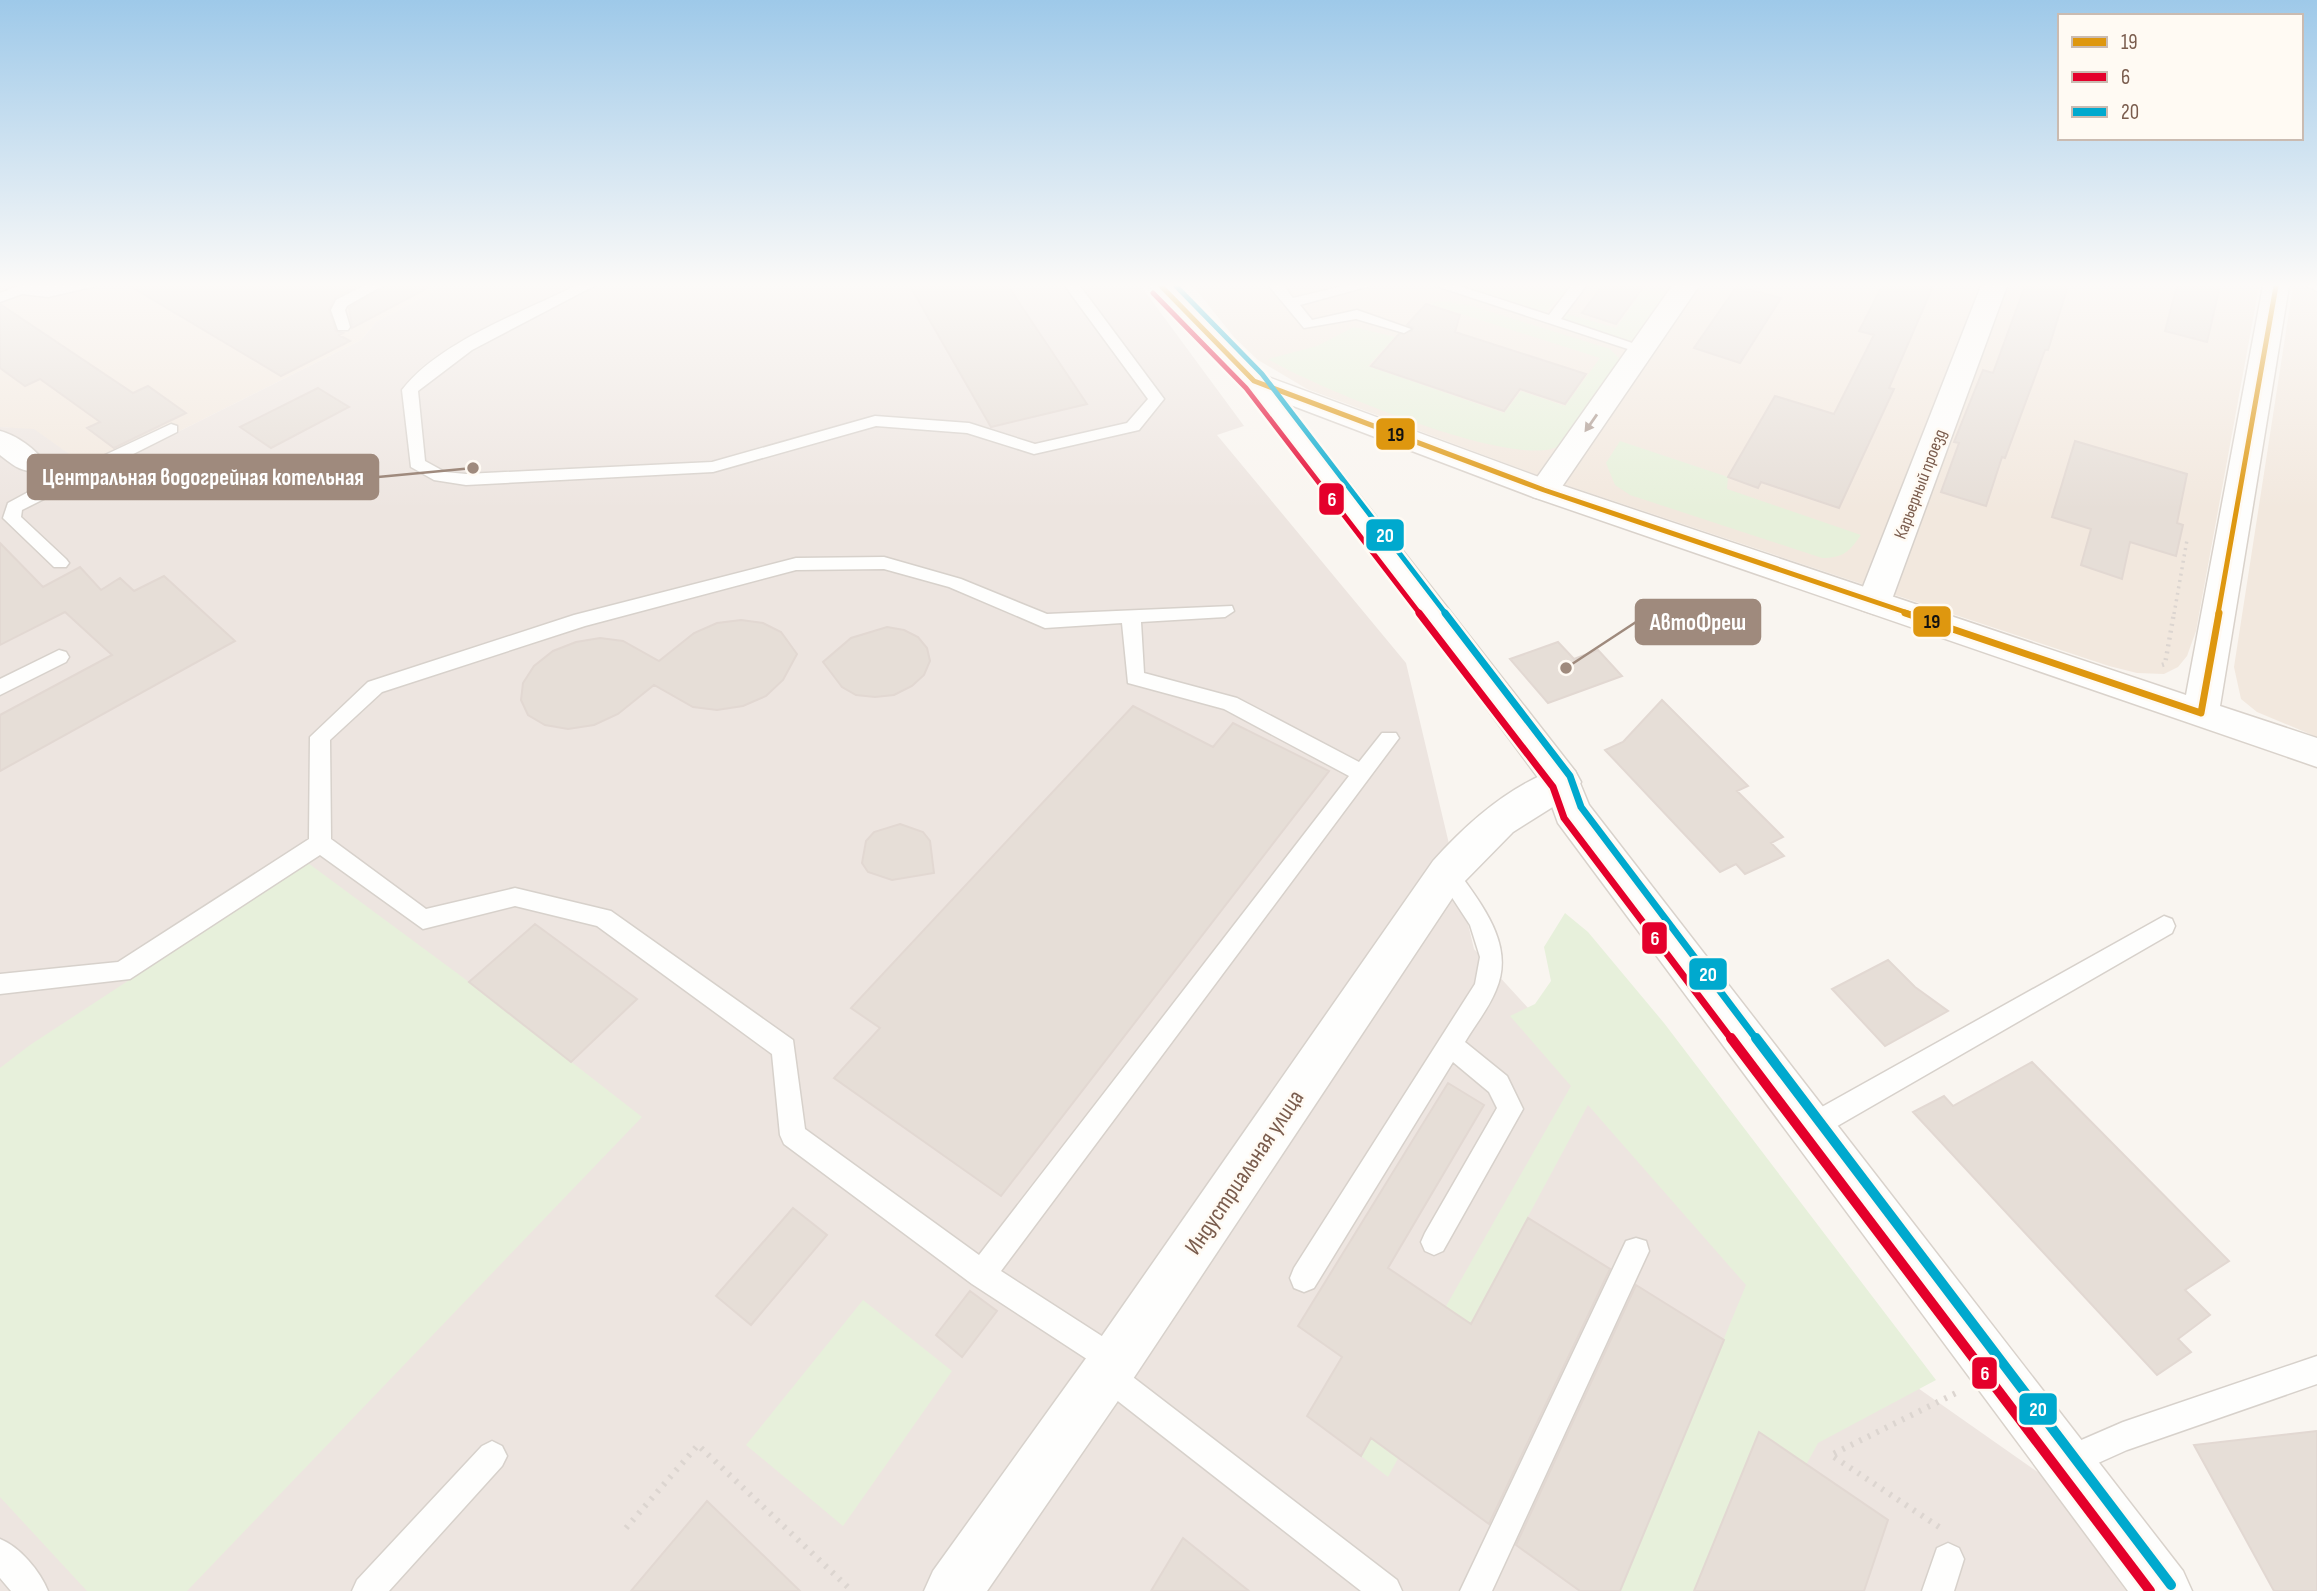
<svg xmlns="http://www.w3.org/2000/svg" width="2317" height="1591" font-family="'Sofia Sans Condensed',sans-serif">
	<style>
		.residential { fill: #f2e8de }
		.industrial { fill: #ede5e0 }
		.green { fill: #e7f0db }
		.building { fill: #e6ded7; stroke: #e2d8d2; stroke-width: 2 }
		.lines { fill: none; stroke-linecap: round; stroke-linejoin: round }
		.lane-casing { stroke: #d7d1cb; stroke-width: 3 }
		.street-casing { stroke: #d7d1cb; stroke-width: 3 }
		.secondary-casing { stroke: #d9d2cb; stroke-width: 3 }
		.path-far2 { stroke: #dcd5d0; stroke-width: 3.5; stroke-dasharray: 2 4.5; stroke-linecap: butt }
		.path-far1 { stroke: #dcd5d0; stroke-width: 4.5; stroke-dasharray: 2 5; stroke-linecap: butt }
		.path { stroke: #dcd5d0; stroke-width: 6; stroke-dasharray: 2.5 7; stroke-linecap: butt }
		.lane { fill: #fefefd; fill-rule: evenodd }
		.street { fill: #fefefd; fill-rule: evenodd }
		.secondary { fill: #fefefd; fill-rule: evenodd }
		.bus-1-far1-casing { stroke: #fffaf3; stroke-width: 10 }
		.bus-1-casing { stroke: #fffaf3; stroke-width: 12 }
		.bus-2-far2-casing { stroke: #fffaf3; stroke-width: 10 }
		.bus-2-far1-casing { stroke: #fffaf3; stroke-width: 12 }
		.bus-2-casing { stroke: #fffaf3; stroke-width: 15 }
		.bus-3-far2-casing { stroke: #fffaf3; stroke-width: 10 }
		.bus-3-far1-casing { stroke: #fffaf3; stroke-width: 12 }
		.bus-3-casing { stroke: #fffaf3; stroke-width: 15 }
		.bus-1-far1 { stroke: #de970f; stroke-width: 5 }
		.bus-1 { stroke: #de970f; stroke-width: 7 }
		.bus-2-far2 { stroke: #e4002b; stroke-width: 5 }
		.bus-2-far1 { stroke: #e4002b; stroke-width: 7 }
		.bus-2 { stroke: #e4002b; stroke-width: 10 }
		.bus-3-far2 { stroke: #00a9ce; stroke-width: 5 }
		.bus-3-far1 { stroke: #00a9ce; stroke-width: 7 }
		.bus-3 { stroke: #00a9ce; stroke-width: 10 }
		.oneway { fill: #a8958b }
		.labels { text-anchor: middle; stroke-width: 5; stroke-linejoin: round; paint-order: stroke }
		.far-street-label { font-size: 18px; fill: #7a5c4d; stroke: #fffaf3 }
		.near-street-label { font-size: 24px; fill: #7a5c4d; stroke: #fffaf3 }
		.leader { fill: none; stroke: #9f8a7d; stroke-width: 2.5 }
		.callout-dot { fill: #9f8a7d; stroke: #fffaf3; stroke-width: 2.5 }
		.callout { fill: #9f8a7d; stroke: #9f8a7d; stroke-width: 2.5 }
		.callout-label { font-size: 23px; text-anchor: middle; font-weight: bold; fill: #fff }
		.line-badge { stroke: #fffaf3; stroke-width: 2.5 }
		.badge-label { font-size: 19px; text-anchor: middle; font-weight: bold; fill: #fff }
		.pale-badge-label { font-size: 19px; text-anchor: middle; font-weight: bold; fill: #111 }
	</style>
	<rect width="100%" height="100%" fill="#f9f5f0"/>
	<path class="residential" d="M0,286H443L376,322L361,340L96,473L34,430L0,427Z
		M1193,286H2259L2196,631L2187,656L2178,667L2164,674L2137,673L2109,666L1880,590L1551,480L1307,389L1258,360L1234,337Z
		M2293,286H2317V737L2257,712L2241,699L2234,667Z"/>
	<path class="industrial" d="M443,286H1141L1244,426L1217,435L1406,663L1474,949L1801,1306L2042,1475L2126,1591H0V427L34,429L96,473L361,340L376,322Z"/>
	<path class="green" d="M1461,286H1570L1546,312Z
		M1646,286H1674L1640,336L1630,341L1562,321L1567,314L1616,328Z
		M1440,301L1469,305L1610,349L1621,360C1609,377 1573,439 1559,446C1515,471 1313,386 1268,359L1317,346L1354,327L1395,337L1368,366L1504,413L1521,391L1565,406L1600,358L1430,304Z
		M1620,441L1728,477L1727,489L1861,535C1849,552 1843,558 1822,558L1630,495L1615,485L1606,463Z
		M308,863L469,982L642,1117L187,1591H87L0,1497V1068L30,1045Z
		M1565,913L1588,932L1664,1023L1936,1380L1818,1443L1806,1465L1759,1433L1694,1591H1620L1746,1285L1588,1105L1388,1477L1361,1456L1571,1086L1510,1016L1535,1004L1551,981L1544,947Z
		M863,1300L952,1371L843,1526L746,1445Z"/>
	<path class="building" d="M130,286H357L335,298L329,309L336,331L343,333L339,335L350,341L281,376Z
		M385,286H431L352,328L349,308Z
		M910,286H1008L1087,404L991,427Z
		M1602,286H1644L1616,324L1582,313Z
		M1737,286L1781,298L1740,363L1694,348Z
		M1882,286H1933L1889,388L1894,389L1839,508L1761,482L1758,488L1728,477L1775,396L1834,414L1874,335L1859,331Z
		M2025,286H2068L2048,350H2045L2005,458L2002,457L1986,506L1941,492L1959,443L1954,442L1983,370L1993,373Z
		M2177,286H2220L2207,342L2165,331Z
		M0,304L133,393L148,386L186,413L114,448L87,428L100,422L40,379L25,386L0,368Z
		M1426,304L1460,315L1455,332L1586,374L1565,404L1520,389L1504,411L1371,366L1399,334L1412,331L1413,328L1407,325Z
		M318,388L349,407L271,448L240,427Z
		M2075,441L2187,474L2177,523L2183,525L2176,556L2130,542L2122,579L2081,565L2091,529L2052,517Z
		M0,543L43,587L80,567L101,590L120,578L134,591L164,576L235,641L0,771V715L112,655L65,612L0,645Z
		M741,620L763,623L781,632L797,654L783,680L766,696L743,706L717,710L693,707L654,685L618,714L594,725L568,729L545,725L528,715L521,700L523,683L534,666L553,651L576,642L600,638L623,641L659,661L694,633L717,623Z
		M887,627L904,630L918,637L927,648L930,661L924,675L912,686L894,695L875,697L856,695L842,687L823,662L851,638Z
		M1558,642L1574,659L1598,650L1622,676L1548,703L1510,659Z
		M1662,700L1748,786L1737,791L1783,837L1771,843L1784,856L1745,874L1736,864L1720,872L1605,750L1623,742Z
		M1133,706L1213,747L1233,723L1329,771L1001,1196L834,1078L880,1028L851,1008Z
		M900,824L923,832L930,841L934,873L892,880L868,872L862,863L866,841L874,832Z
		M535,924L637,999L571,1062L469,982Z
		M1888,960L1915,987L1948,1011L1885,1046L1832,989Z
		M2032,1062L2229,1261L2185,1290L2210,1315L2178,1339L2191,1352L2157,1375L1913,1112L1944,1096L1953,1106Z
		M1448,1083L1484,1105L1388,1268L1471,1324L1528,1218L1610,1269L1489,1524L1371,1438L1361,1456L1307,1416L1342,1357L1298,1326Z
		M793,1208L827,1235L751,1325L716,1296Z
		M1636,1285L1724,1340L1620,1591H1580L1516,1545Z
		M970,1291L997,1311L962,1357L936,1335Z
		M2317,1431V1591H2274L2194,1445Z
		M1759,1432L1888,1520L1864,1591H1694Z
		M707,1501L800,1591H631Z
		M1183,1538L1249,1591H1151Z"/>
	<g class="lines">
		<g class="lane-casing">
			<path id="lane" d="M18,286H96L48,297L22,294L0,302V293Z
				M363,286H382L347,306L345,310L350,327L348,330H338L331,310L336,300Z
				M575,286H594L472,350L418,391L425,461L445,472L466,474L712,462L875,416L969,423L1035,444L1127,423L1148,399L1065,286H1080L1164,399L1139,430L1034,454L967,433L876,426L713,472L466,485L434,480L411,467L402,390C439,342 521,313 575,286Z
				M1269,286H1284L1293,298L1343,286H1370L1300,305L1312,320L1357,310L1411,329L1404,333L1356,319L1304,328Z
				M1436,286H1459L1549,315L1571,286H1586L1561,319L1650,349L1642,354L1637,352Z
				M2307,286H2317V291Z
				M171,424L177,426V432L22,510L21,517L66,559L69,563L66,567H54L3,518L8,503L45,483L24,467V459H36L58,477Z
				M884,557L961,579L1047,614L1232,606L1234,611L1225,617L1141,622L1144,673L1237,698L1359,762L1382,733H1396L1399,738L1001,1271L1125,1351L1129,1361L1125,1371L1397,1580L1402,1591H1361L1096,1384L1092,1374L1096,1365L972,1284L784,1144L780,1135L772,1054L597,926L515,906L423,929L320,855L130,979L0,994V974L118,962L309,839L310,737L368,682L574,615L796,558ZM884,569L949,587L1045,628L1122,623L1128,683L1224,709L1349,776L979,1255L805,1129L793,1040L611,911L515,888L426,909L331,839L330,740L382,692L585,626L796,570Z
				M59,650L66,652L69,657L66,662L0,695V679Z
				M1447,864L1455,867C1480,903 1516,944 1496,990C1489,1008 1475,1025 1465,1042L1507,1076L1523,1109L1443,1251L1434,1255L1425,1251L1421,1242L1425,1233L1497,1108L1489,1092L1453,1062L1314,1288L1304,1292L1294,1288L1290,1278L1294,1268L1475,984L1480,957L1470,925L1436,873L1439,867Z
				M2164,916L2172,919L2175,926L2172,933L1820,1136L1811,1139L1802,1136L1798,1127L1802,1118Z
				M1636,1238L1646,1241L1649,1251L1492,1591H1460L1626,1241Z
				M2317,1356V1384L2127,1450L2067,1477L2056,1473L2052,1462L2056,1451L2123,1422Z
				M492,1441L502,1446L507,1456L502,1466L389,1591H352L357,1580L482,1446Z
				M0,1539C20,1547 40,1571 48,1591H11L0,1578Z
				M1948,1543L1959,1548L1964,1559L1954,1591H1922L1937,1548Z"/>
		</g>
		<g class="street-casing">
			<path id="street" d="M1672,286H1699L1555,497L1544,500L1533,497L1528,490L1533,483Z
				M1981,286H2007L1891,602L1886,610L1874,614L1862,610L1857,602Z
				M0,431C16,435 36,449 45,463L41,470C23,474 14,466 0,455Z
				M1562,767L1575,771L1581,782L1575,793L1513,832L1461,885L1133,1379L987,1591H924L933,1571L1097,1343L1433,861C1468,822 1511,784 1562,767Z"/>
		</g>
		<g class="secondary-casing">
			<path id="secondary" d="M1148,286H1176L1265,376L1555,483L2186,695L2263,286H2289L2220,706L2317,738V767L1533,497L1288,404L1575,771L1589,805L2183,1571L2192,1591H2128L1558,823L1545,787L1352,526L1244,387Z"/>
		</g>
		<path class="path-far2" d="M2174,614L2187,540"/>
		<path class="path-far1" d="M2162,665L2165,664L2174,613"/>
		<path class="path" d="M1939,1527L1831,1455L1958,1392
			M626,1528L698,1445L852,1591"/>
		<use href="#lane" class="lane"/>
		<use href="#street" class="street"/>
		<use href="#secondary" class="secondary"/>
		<g class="bus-1-far1-casing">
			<path id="bus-1-far1" d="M1161,286L1254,381L1544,490L1911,614
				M2218,614L2276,286"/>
		</g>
		<g class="bus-1-casing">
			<path id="bus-1" d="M1905,613L2201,713
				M2201,713L2219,613"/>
		</g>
		<g class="bus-2-far2-casing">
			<path id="bus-2-far2" d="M1153,293L1246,388L1420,614"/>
		</g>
		<g class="bus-2-far1-casing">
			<path id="bus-2-far1" d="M1419,613L1553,787L1564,818L1732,1040"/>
		</g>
		<g class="bus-2-casing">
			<path id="bus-2" d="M1731,1038L2150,1591"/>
		</g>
		<g class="bus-3-far2-casing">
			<path id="bus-3-far2" d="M1176,286L1262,374L1446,614"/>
		</g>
		<g class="bus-3-far1-casing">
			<path id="bus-3-far1" d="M1445,613L1570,776L1581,807L1757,1040"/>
		</g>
		<g class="bus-3-casing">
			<path id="bus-3" d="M1756,1038L2171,1585"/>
		</g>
		<use href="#bus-1-far1" class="bus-1-far1"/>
		<use href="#bus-1" class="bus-1"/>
		<use href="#bus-2-far2" class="bus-2-far2"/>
		<use href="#bus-2-far1" class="bus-2-far1"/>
		<use href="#bus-2" class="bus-2"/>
		<use href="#bus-3-far2" class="bus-3-far2"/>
		<use href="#bus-3-far1" class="bus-3-far1"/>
		<use href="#bus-3" class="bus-3"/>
	</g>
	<defs><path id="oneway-solid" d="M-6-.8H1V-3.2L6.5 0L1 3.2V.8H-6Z" transform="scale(1.75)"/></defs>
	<use class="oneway" href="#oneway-solid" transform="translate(1591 423) rotate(125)"/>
	<linearGradient id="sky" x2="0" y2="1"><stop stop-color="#9ec9e9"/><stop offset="0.56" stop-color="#fcfaf8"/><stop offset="1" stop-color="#fcfaf8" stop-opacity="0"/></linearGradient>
	<rect width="2317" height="509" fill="url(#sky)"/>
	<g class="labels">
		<g class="far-street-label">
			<text transform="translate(1920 484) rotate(-69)" y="6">Карьерный проезд</text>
		</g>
		<g class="near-street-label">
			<text transform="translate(1244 1172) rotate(-56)" y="8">Индустриальная улица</text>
		</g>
	</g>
	<path class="leader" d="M473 468L378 477M1566 668L1636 622"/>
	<g class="callout-dot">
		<circle cx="473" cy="468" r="7"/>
		<circle cx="1566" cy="668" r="7"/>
	</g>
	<g class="callout">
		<rect x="28" y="455" width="350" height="44" rx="7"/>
		<rect x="1636" y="600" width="124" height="44" rx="7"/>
	</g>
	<g class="callout-label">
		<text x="203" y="485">Центральная водогрейная котельная</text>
		<text x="1698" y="630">АвтоФреш</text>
	</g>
	<g class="line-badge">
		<rect x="1375" y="417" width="41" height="34" rx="7" fill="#de970f"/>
		<rect x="1318" y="482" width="27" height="34" rx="7" fill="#e4002b"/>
		<rect x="1365" y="518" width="40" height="34" rx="7" fill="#00a9ce"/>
		<rect x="1912" y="605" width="40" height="33" rx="7" fill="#de970f"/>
		<rect x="1641" y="921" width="27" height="34" rx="7" fill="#e4002b"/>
		<rect x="1688" y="957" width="40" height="34" rx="7" fill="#00a9ce"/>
		<rect x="1971" y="1356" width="27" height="34" rx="7" fill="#e4002b"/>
		<rect x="2018" y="1392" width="40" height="34" rx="7" fill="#00a9ce"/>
	</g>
	<g class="badge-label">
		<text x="1332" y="506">6</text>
		<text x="1385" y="542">20</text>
		<text x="1655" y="945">6</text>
		<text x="1708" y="981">20</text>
		<text x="1985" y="1380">6</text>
		<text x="2038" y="1416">20</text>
	</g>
	<g class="pale-badge-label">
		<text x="1396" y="441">19</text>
		<text x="1932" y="628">19</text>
	</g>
	<rect x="2058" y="14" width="245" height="126" fill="#fffaf3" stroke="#cabbb1" stroke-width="2"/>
	<rect x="2072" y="37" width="35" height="10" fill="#de970f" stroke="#cabbb1" stroke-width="2"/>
	<text x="2121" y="49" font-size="21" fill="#7a5c4d">19</text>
	<rect x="2072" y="72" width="35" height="10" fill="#e4002b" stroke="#cabbb1" stroke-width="2"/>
	<text x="2121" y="84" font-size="21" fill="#7a5c4d">6</text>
	<rect x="2072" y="107" width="35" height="10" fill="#00a9ce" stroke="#cabbb1" stroke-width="2"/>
	<text x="2121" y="119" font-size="21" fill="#7a5c4d">20</text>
</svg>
